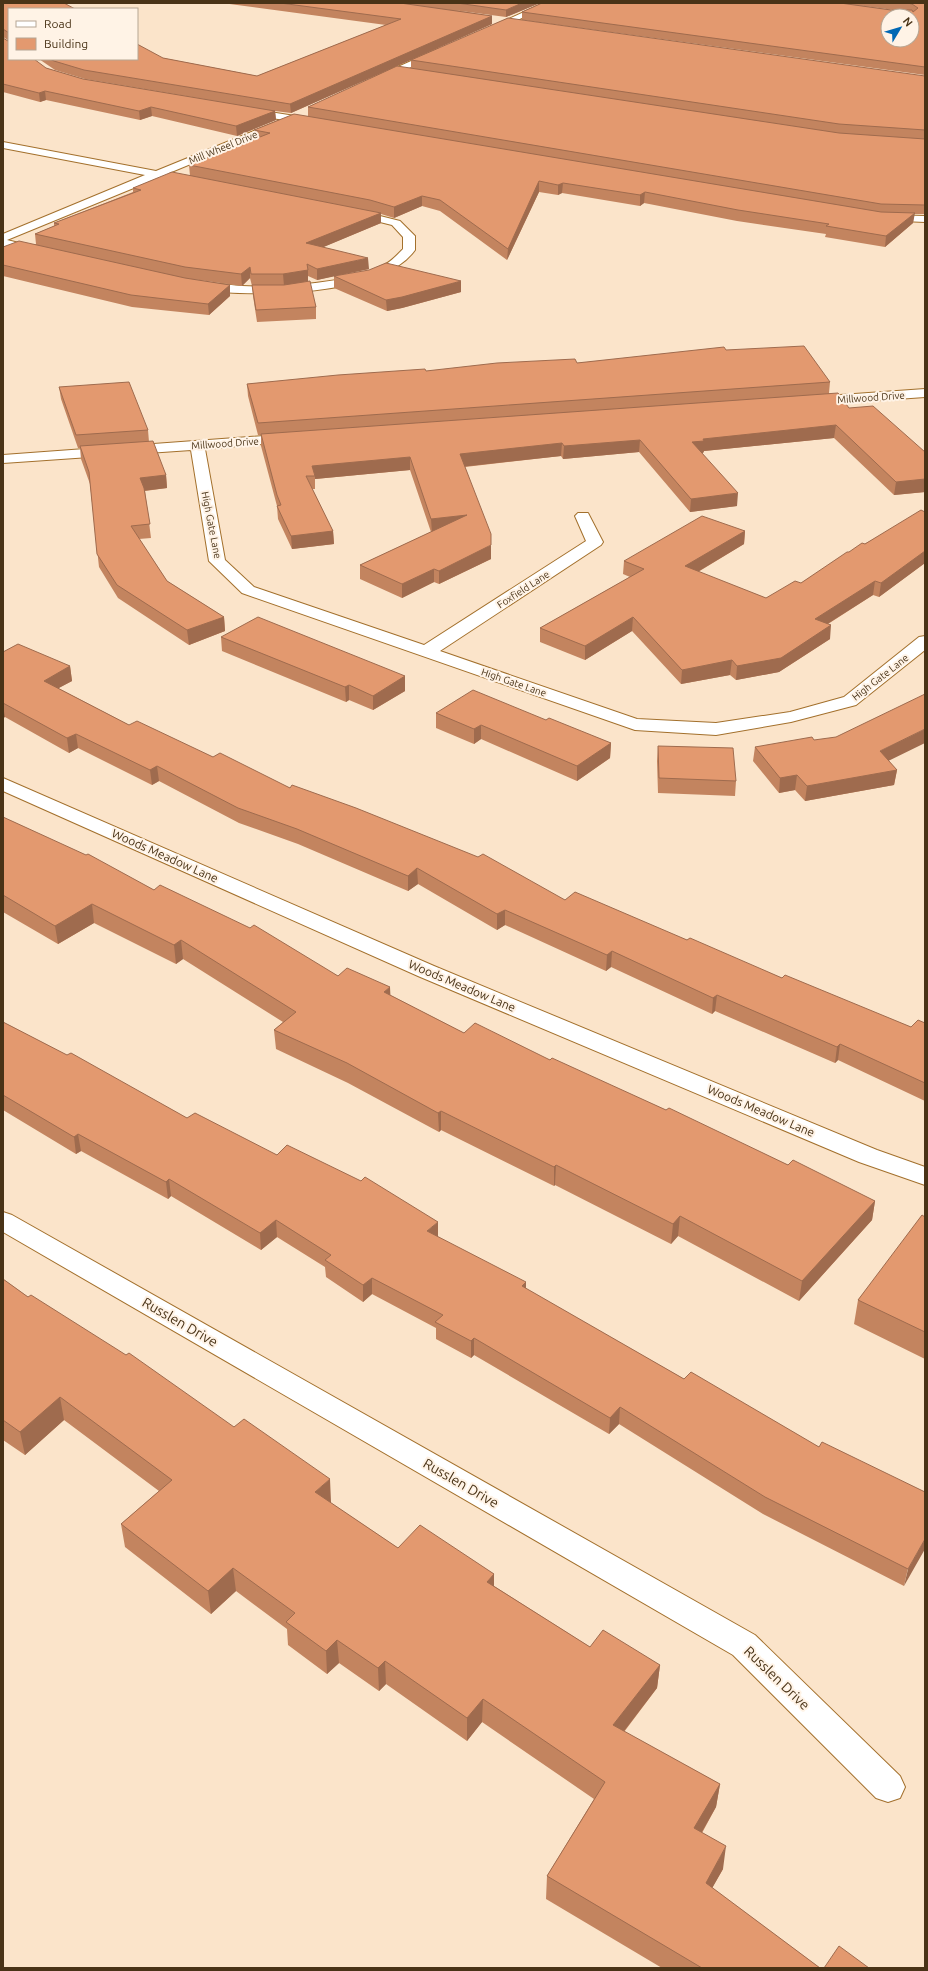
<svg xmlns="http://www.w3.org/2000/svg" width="928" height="1971" font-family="Ubuntu,sans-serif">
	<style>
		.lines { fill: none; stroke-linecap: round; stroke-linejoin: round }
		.minor-casing { stroke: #a3702c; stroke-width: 2 }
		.minor { fill: #fff; fill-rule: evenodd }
		.wall { fill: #c3845f; fill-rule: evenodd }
		.shaded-wall { fill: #9f6b4e }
		.building { fill: #e3996f; stroke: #9f6b4e; fill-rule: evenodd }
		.labels { text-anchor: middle; stroke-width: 4; stroke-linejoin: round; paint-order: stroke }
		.far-street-label { font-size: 10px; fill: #493317; stroke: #fff3e6 }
		.street-label { font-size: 12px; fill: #493317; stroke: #fff3e6 }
		.near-street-label { font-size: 14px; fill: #493317; stroke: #fff3e6 }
	</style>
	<rect width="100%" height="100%" fill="#fbe4ca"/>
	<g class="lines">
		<g class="minor-casing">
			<path id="minor" d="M544,3H555L489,33L486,34L482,31Z
				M438,49L443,52L441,54L379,81H373L371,79Z
				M245,108L314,119L319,122L314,125L242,113L240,111L242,109Z
				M281,120L285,121L286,123L285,125L169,173L196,179L197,181L196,183L192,184L158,178L7,240L43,249L45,251L43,253L39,255L3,246V234L145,175L3,148V142L156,171Z
				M352,209L400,221L415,236V250C382,297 253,297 201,290L195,286C199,280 233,286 242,286C280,288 352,283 384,265C392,261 397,255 403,249V237L392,225L348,214L346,212L348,210Z
				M884,215L925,216V222L880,220L878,218Z
				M925,389V397L812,405L807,404L805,401L807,398L812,397Z
				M291,434L296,435L298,438L296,441L205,449L225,560L254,587L424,645L586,541L575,516L578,513H588L603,542L601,545L440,651L637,719L716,723L790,712L844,697L919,637L925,636V650L856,705L791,722L716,735L635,730L242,593L209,561L191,450L3,463V455Z
				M3,778L434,966L877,1150L925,1167V1185L859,1162L418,976L3,791Z
				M3,1212L12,1215L755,1635L900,1776L905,1787L900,1798L888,1802L876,1798L733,1655L3,1232Z"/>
		</g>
		<use href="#minor" class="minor"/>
	</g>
	<path class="wall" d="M3,3L9,9V59L46,68L83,79L234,104L85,79L55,70L39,59H137L163,58L257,76L386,25L222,3H540L506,17L453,10L492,16V24L291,113L275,111L276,120L237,136L152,116L140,120L46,100L40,102L3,92V38L8,41V40L3,37Z
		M542,3H925V75L522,20V12ZM857,5L894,10H891Z
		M411,60L925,76V213L924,214H914L913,223L885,247L825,237L826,234L737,221L644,203L640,206L562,193L558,195L539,192L507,260L440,211L422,206L394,218L381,214V223L323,247L369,269L334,276L461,292L402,308L387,311L334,288V276L317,280L308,276V281L316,307V319L257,322L253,296L252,286L250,278L242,286L192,279L230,285V296L209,315L132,307L3,276V247L36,244L35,234L54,226V223L133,192V188L190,176L189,165L255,139L254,130L308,116V107L411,68Z
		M726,350L830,382L829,393L849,408L925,452V492L894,495L834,438L704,451L703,453H702L737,506L690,512L639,452L563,459L561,456L465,467L491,559L439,584L434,582L402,598L360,579V565L431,532L410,470L315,479V489H312L333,531L334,544L292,549L278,519L277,506L261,446V435H258L248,396L247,384L426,371L577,363Z
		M59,387L148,430L149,442L166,475L167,488L145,491L151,538L139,539L167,581L224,617L225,631L189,645L118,598L99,567L90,484L81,459L80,448H78L61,399Z
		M925,512V563L879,597L873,595L828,624L830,639L779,672L736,680L730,675L681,684L632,631L585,660L540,642V628L630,577L623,574L624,561L745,531L744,544L698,572L766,598L801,583L849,552Z
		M221,637L405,676V691L373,710L349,700L346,702L222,651Z
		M3,652L70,666L72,681L58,688L129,725L213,757L290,788L565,900L687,940L782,978L911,1027L925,1023V1101L838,1060L835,1063L715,1011L712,1014L611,967L606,971L505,925L497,930L418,884L408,891L298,844L239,823L159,781L152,785L78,748L69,753L5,717L3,718Z
		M436,713L546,720L611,743L610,758L577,781L481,739L474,744L436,728Z
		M814,740L888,761L897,770L894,785L805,801L795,790L779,793L753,761L755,747Z
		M658,746L736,781L735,796L658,793L657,761Z
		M3,817L154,890L338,976L390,995L464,1033L550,1060L666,1110L788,1165L875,1201L872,1220L799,1301L678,1236L671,1244L555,1185L554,1186L441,1130L439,1132L348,1083L276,1049L274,1030L283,1022L183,959L176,964L94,923L58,944L3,912Z
		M3,1022L187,1118L277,1155L438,1237L526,1289L684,1379L819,1447L925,1492L904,1586L763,1514L619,1424L609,1434L474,1355L471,1358L436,1339V1328L372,1294L363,1302L326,1277L325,1267L277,1237L261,1250L171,1196L168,1199L81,1151L76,1154L3,1110Z
		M925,1217V1359L854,1324L858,1300Z
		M3,1279L28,1297L331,1502V1503L398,1548L494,1574V1586L590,1647L660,1665L657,1688L624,1732L720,1784L716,1807L702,1833L723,1869L712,1888L820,1968H662L546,1899L547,1876L594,1799L482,1722L467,1741L386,1684L379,1691L339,1663L327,1674L288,1645L287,1629L236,1591L211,1614L125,1547L121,1524L159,1491L64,1420L25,1455L3,1440Z"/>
	<path class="shaded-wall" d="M522,3H540L506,17V10Z
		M492,16V24L291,113L290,104Z
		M45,91L46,100L40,102L39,93Z
		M151,107L152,116L140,120L139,111Z
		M275,111L276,120L237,136L236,126Z
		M539,181V192L507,260L508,249Z
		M563,183L562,193L558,195V185Z
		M645,192L644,203L640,206V195Z
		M422,196V206L394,218V207Z
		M925,205V213L924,214Z
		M381,213V223L307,254L306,243Z
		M915,213L913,223L885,247L886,236Z
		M368,258L369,269L317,280V269Z
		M250,267V278L242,286L241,274Z
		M308,270V281L284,286L283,274Z
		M461,281V292L402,308L387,311L386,300Z
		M230,285V296L209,315L208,304Z
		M836,425L834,438L704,451L703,453L691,454L692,442L703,439Z
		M640,440L639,452L563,459L564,446Z
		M562,443L561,456L460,467V454Z
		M410,457V470L315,479V476L312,466Z
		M166,475L167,488L142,491L140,478Z
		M925,479V492L894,495L896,482Z
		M738,493L737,506L690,512L691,499Z
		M467,515L432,533L431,519Z
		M333,531L334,544L292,549L291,536Z
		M745,531L744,544L684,580L685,566Z
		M491,545V559L439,584V571Z
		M925,551V563L879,597L881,583Z
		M434,569V582L402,598V584Z
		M875,581L873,595L813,633L815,619Z
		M224,617L225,631L189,645L187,630Z
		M633,617L632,631L585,660V646Z
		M831,625L830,639L779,672L736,680L737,666Z
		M732,660L730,675L681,684L682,670Z
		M70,666L72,681L46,695L44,681Z
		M405,676V691L373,710V696Z
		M349,685V700L346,702L345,687Z
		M3,706L5,717L3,718Z
		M481,725V739L474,744V729Z
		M925,729V743L878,766L880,751Z
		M76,734L78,748L69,753L67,738Z
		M611,743L610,758L577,781V766Z
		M157,766L159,781L152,785L150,770Z
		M897,770L894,785L805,801L807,786Z
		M797,775L795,790L779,793L780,778Z
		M417,868L418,884L408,891V876Z
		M92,904L94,923L58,944L55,926Z
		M505,910V925L497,930V914Z
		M181,940L183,959L176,964L174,945Z
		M612,951L611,967L606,971L607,955Z
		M390,987L391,1006L384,992Z
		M717,995L715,1011L712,1014L713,998Z
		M840,1044L838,1060L835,1063L837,1047Z
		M441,1111V1130L439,1132L438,1113Z
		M78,1134L81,1151L76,1154L74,1137Z
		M556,1165L555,1185L554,1186V1167Z
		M169,1179L171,1196L168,1199L166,1182Z
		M875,1201L872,1220L799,1301L802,1281Z
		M680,1216L678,1236L671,1244L673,1224Z
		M276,1220L277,1237L261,1250L260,1233Z
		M438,1222V1239L427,1231Z
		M372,1278V1294L363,1302V1285Z
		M526,1282V1299L522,1286Z
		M474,1338V1355L471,1358V1341Z
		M60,1397L64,1420L25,1455L20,1432Z
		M620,1407L619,1424L609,1434L610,1418Z
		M330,1479L331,1502L317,1516L315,1492Z
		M925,1539V1549L904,1586L908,1569Z
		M233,1568L236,1591L211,1614L208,1591Z
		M494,1574V1598L487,1582Z
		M337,1640L339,1663L327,1674L326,1651Z
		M385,1661L386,1684L379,1691L378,1668Z
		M660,1665L657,1688L611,1748L613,1725Z
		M483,1699L482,1722L467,1741V1718Z
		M720,1784L716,1807L691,1851L694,1828Z
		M726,1846L723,1869L702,1906L706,1883Z"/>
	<path class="building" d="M3,3H64L75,9H9V33L3,29Z
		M280,3H400L492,16L290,104L84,70L54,61L50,59H137V44L163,58L257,76L401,19Z
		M457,3H522L506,10Z
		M542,3H840L891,10H912L913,12L918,8L912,4L907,3H925V67L522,12ZM888,16H912V40H888Z
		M508,18L925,76V130L839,124L411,60Z
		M9,36V59H34L46,68L83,79L275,111L236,126L151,107L139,111L45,91L39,93L3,84V38L8,41Z
		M397,66L839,133L925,139V205L881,204L308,107Z
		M294,114L881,212L915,213L886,236L826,226L829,224L738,210L645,192L640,195L563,183L558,185L539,181L508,249L440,200L422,196L394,207L370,200L189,165L270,133L254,130Z
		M172,172L381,213L306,243L368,258L317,269L307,264L308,270L283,274H251L250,267L241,274L185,267L35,234L59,224L54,223L141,190L133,188Z
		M19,241L185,278L230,285L208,304L131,295L3,265V247Z
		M386,263L461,281L402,297L386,300L334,276L369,270Z
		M310,281L316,307L256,310L252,285H284Z
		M804,346L830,382L258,423L247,384L338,375L425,369L426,371L497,363L575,359L577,363L724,347L726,350Z
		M129,382L148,430L76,435L59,387Z
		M838,393L849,408L873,406L925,452V479L896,482L836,425L703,439L704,441L692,442L738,493L691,499L640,440L564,446L562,443L460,454L491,534V545L439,571L434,569L402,584L360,565L467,515L431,519L410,457L312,466L315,476H306L333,531L291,536L277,506L281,505L277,495L261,434Z
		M153,441L166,475L140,478L144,488L150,524L131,526L167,581L224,617L187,630L117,585L97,554L89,472L80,446Z
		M921,510L925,512V551L881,583L875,581L815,619L831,625L781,658L737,666L732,660L682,670L633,617L585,646L540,628L644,569L624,561L702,516L745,531L685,566L766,598L795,581L801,583L847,552H849L862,543L865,544Z
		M258,617L405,676L373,696L349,685L345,687L221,637Z
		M18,644L70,666L44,681L129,725L137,721L213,757L220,753L290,788L292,785L356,808L478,857L483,854L565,900L575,892L687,940L690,938L782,978L785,975L911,1027L918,1020L925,1023V1083L840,1044L837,1047L717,995L713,998L612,951L607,955L505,910L497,914L417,868L408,876L297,829L238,808L157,766L150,770L76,734L67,738L3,703V652Z
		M473,690L546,720L549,718L611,743L577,766L481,725L474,729L436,713Z
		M925,694V729L880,751L897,770L807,786L797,775L780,778L755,747L812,737L814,740L836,737Z
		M658,746L733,748L736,781L659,778Z
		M3,817L86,855L88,854L154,890L160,885L250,928L254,925L338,976L347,968L390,987L384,992L464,1033L475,1023L550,1060L552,1058L666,1110L669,1108L788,1165L793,1160L875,1201L802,1281L680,1216L673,1224L556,1165L554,1167L441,1111L438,1113L347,1063L274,1030L296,1012L181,940L174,945L92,904L55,926L3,895Z
		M3,1022L67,1055L71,1053L187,1118L195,1113L277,1155L287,1145L361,1181L365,1177L438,1222L427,1231L526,1282L522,1286L684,1379L691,1372L819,1447L822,1442L925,1492V1539L908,1569L765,1497L620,1407L610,1418L474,1338L471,1341L435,1322L443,1315L372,1278L363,1285L325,1260L331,1255L276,1220L260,1233L169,1179L166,1182L78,1134L74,1137L3,1095Z
		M922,1215L925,1217V1332L858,1300Z
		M3,1279L28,1297L31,1295L126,1355L129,1353L234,1427L244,1419L330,1479L315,1492L398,1548L420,1525L494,1574L487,1582L590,1647L603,1630L660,1665L613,1725L720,1784L694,1828L726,1846L706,1883L820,1968H702L547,1876L605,1782L483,1699L467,1718L385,1661L378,1668L337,1640L326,1651L286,1622L295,1613L233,1568L208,1591L121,1524L172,1480L60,1397L20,1432L3,1420Z
		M839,1946L869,1968H824Z"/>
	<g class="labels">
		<g class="far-street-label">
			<text transform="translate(223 147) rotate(-22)" y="4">Mill Wheel Drive</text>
			<text transform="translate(871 397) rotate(-4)" y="4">Millwood Drive</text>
			<text transform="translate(225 443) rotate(-4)" y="4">Millwood Drive</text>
			<text transform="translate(212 525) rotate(79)" y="4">High Gate Lane</text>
			<text transform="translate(523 589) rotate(-33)" y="4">Foxfield Lane</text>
			<text transform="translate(880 677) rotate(-38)" y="4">High Gate Lane</text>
			<text transform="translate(514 682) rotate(19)" y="4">High Gate Lane</text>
		</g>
		<g class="street-label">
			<text transform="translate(165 856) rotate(24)" y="4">Woods Meadow Lane</text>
			<text transform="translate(462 986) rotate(23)" y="4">Woods Meadow Lane</text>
			<text transform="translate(761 1111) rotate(23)" y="4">Woods Meadow Lane</text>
		</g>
		<g class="near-street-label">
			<text transform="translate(180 1322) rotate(30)" y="5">Russlen Drive</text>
			<text transform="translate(461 1483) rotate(30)" y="5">Russlen Drive</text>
			<text transform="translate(777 1678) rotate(44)" y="5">Russlen Drive</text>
		</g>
	</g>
	<rect width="928" height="1971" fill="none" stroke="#493317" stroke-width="8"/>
	<rect x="8" y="8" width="130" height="52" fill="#fff3e6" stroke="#b6a693"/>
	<rect x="16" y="21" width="20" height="6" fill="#ffffff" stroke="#b6a693"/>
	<text x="44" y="28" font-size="12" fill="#493317">Road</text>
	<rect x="16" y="38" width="20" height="12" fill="#e3996f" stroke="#b6a693"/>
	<text x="44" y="48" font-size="12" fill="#493317">Building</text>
	<g transform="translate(900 28) rotate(52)"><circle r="19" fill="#fff3e6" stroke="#b6a693"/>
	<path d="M0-3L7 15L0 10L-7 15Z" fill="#0168b4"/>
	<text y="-6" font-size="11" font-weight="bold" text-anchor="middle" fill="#493317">N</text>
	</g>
</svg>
